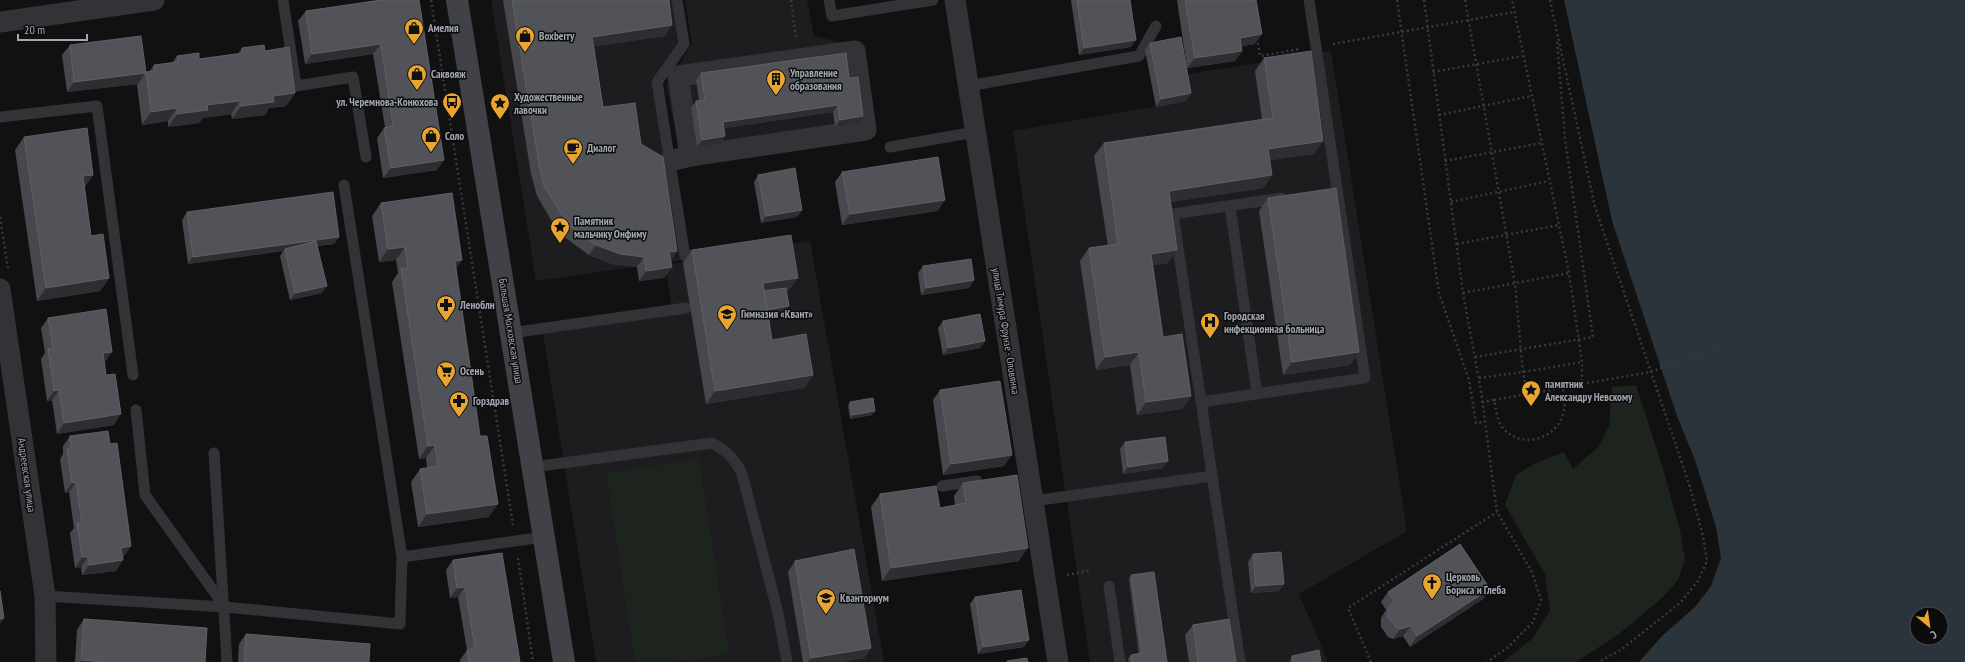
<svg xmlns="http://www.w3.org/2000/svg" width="1965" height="662" font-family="'PT Sans Narrow',sans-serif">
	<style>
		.built { fill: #1d1d1f }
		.green { fill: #1d241e }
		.water { fill: #2b343a; fill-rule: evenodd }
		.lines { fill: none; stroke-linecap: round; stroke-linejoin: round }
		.path { stroke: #383a3e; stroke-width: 2.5; stroke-dasharray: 2 3; stroke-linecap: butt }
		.service { stroke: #323337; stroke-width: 11 }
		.minor { stroke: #323337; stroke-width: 21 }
		.secondary { stroke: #404247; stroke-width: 22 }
		.wall { fill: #47484d }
		.shaded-wall { fill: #2d2e31 }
		.building { fill: #515358; stroke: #5d6066 }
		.labels { text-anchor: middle; stroke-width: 3; stroke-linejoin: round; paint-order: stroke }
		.poi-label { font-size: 11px; font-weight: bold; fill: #a2a8b2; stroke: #0c0c0d; text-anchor: start }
		.street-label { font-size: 11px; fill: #a2a8b2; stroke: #0c0c0d }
	</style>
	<rect width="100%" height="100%" fill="#111112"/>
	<path class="built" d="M491,0H672L679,43L651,80L682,260L536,281Z
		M685,0H807L814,36L856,46L869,131L682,162L666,85L692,44Z
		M1331,51L1407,531L1299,594L1328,662H1090L1013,131L1186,101L1182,75Z
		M810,241L884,662H596L543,334L673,315L665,265Z"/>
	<path class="green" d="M1636,385L1664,472L1681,535L1685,559L1678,580L1663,597L1619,634L1576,662H1503L1533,638L1550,611L1545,574L1505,505L1516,475L1534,464L1564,452L1573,469L1598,447L1609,426L1612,387Z
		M699,459L729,654L674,662H635L606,473Z"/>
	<path class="water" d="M1564,0H1965V662H1639L1662,636L1695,607L1711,586L1721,558L1716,527L1695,460L1677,416L1612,221ZM1917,614H1941V638H1917Z"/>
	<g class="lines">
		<path class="path" d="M431,0L513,525
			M791,0L796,37
			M1397,0L1439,293L1469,380L1476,423L1484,422
			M1424,0L1463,293L1481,391L1497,512L1532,572L1541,600L1533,622L1507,648L1487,662
			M1465,0L1515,284L1523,372L1527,394
			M1550,0L1595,207L1689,484L1703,536L1707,561L1698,581L1680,603L1622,649L1599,662
			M1257,38L1260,56L1300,49
			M1333,44L1514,12
			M1433,72L1522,56
			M1439,115L1531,96
			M1445,161L1541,143
			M1451,202L1549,181
			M0,217L8,268
			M1457,244L1559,225
			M1463,293L1569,273
			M1475,357L1593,337L1565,139L1557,40
			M1479,378L1523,372L1582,362
			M1582,384L1650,372L1726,345
			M1494,400L1563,388
			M1482,402L1494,400C1496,408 1497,420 1502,427C1521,451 1559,439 1564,410C1566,403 1563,395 1563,388L1582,384V362L1569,273L1512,0
			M518,558L533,662
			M1067,575L1091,570
			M1371,662L1348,608L1497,512"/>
		<path class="service" d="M283,0L296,86L353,77L366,157
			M677,0L684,44L657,82L685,256L703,254
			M829,0L832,16L933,0
			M968,86L1139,56L1156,26
			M0,117L97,106L133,375
			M890,147L975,132
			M344,185L402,557
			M1230,206L1257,394
			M511,333L686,308
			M1201,402L1365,378L1309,0
			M136,410L145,495L225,607
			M214,453L227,662
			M533,467L712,443C727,451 735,459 742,474L778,613L787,662
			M942,486L977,481
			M1033,501L1212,476
			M1109,586L1120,662
			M45,596L225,607L400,624L402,557L544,537
			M1240,662L1173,214L1281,198"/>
		<path class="minor" d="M955,0L1058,662
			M0,22L154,0
			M670,161L690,156L866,130L855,51L678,76L690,156
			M0,289L45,596L46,662"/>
		<path class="secondary" d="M457,0L564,662"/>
	</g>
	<path class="wall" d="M381,0L444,160L437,170L383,178L377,138L385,127L373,54L305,64L298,21L306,11Z
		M503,0H669L665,36L594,46L603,107L641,144L677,251L671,260L672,267L664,278L639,281L637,267L612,264L589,255L563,236L551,220L537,196L531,174Z
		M1071,0H1130L1131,47L1079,55Z
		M1177,0H1256L1255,44L1242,46V51L1235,61L1187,68Z
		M1150,43L1191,93L1186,101L1156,107L1145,50Z
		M70,45L146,73V72H149L154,65L172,63L177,56L199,59L238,54L242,48L265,51L295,93L286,106L269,108L265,115L232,119L231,114L203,118L199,123L168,127V121L142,125L137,85L138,84L67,92L62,55Z
		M1264,58L1323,141L1314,154L1270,160L1272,175L1263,188L1170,202L1168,263L1153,265L1163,337L1191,396L1182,409L1137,415L1130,365L1096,370L1080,261L1089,248L1108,246L1094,156L1104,143L1262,119L1255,71Z
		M701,73L849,78L858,124L835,127L833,112L724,128L725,136L720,144L697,147L691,108L696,101H699L696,80Z
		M24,137L93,175L84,188L91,236L109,278L100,291L37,301L15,150Z
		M842,172L938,211L842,225L835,182Z
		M758,175L802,210L797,217L761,223L754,182Z
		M1268,198L1359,352L1350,365L1283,375L1259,211Z
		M381,203L456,269L489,517L418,527L411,482L420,469L427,468L426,458L419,459L392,282L398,273L396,260L379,262L372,216Z
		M187,212L339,237L334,244L318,246L322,293L290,300L280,256L283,251L188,264L182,220Z
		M692,250L789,290L786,291L789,306L786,310L768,313L772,340L813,375L804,388L706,404L683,263Z
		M923,266L974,280L969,288L921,295L918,273Z
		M48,318L105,362H104L114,425L57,434L52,400L47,401L41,359L45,353L41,328Z
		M943,321L985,341L980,348L943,355L938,328Z
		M940,390L1004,466L943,475L933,400Z
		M850,402L872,415L850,419L848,405Z
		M70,436L110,444L131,546L124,556L123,557L116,571L82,575L81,567L75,568L70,533L74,528L69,492L65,493L60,459L63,454V446Z
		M1125,442L1163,468L1123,474L1120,449Z
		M963,483L1019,561L882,581L871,507L880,494L940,508L955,505L954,496Z
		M1253,554L1284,584L1279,591L1251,593L1248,562Z
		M453,560L520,662H460V660L467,650L458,597L450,598L446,570Z
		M795,561L871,648L864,658L841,662H803L788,572Z
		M1131,575L1167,662H1129L1128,659L1131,655L1139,654L1129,579Z
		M1490,589L1483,599L1410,647L1403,636L1393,639L1388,637L1381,627V618L1386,610L1381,602L1388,592Z
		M975,597L1024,647L978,654L970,604Z
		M84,619L205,662H75L77,630Z
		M1193,625L1236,662H1189L1185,635Z
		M246,634L369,662H238L239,644Z
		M1292,656L1321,662H1290V660Z"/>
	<path class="shaded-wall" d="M672,25L665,36L585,48L592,37Z
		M1262,34L1255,44L1233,48L1240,38Z
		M1136,40L1131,47L1079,55L1084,48Z
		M381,44L373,54L305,64L312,54Z
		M1242,51L1235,61L1187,68L1195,58Z
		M145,73L138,84L67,92L74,82Z
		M295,93L286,106L269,108L265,115L232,119L241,106L273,96Z
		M1191,93L1186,101L1156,107L1161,99Z
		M240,101L231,114L203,118L199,123L168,127L177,114L207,105Z
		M838,105L833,112L718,129L723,122Z
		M177,108L168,121L142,125L151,112Z
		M863,116L858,124L835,127L840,120Z
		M725,136L720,144L697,147L702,140Z
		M1323,141L1314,154L1259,162L1268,149Z
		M444,160L437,170L383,178L391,168Z
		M93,175L84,188L83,176Z
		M1272,175L1263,188L1159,204L1169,191Z
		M945,200L938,211L842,225L850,214Z
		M802,210L797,217L761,223L766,216Z
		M339,237L334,244L285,250V249L283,251L188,264L193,257Z
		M596,245L644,257L637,267L612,264L589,255Z
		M405,247L396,260L379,262L388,249Z
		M1177,250L1168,263L1142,267L1151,254Z
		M677,251L670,261L669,252Z
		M462,260L453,273L455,261Z
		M672,267L664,278L639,281L646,271Z
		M109,278L100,291L37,301L46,288Z
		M798,278L789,290L757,296L763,283Z
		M974,280L969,288L921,295L926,288Z
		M327,286L322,293L290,300L295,293Z
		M789,306L786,310L757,315L759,311Z
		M985,341L980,348L943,355L948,348Z
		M112,352L105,362L96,364L103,353Z
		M1139,352L1130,365L1096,370L1105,357Z
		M1359,352L1350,365L1283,375L1292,362Z
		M813,375L804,388L706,404L715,391Z
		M59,390L52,400L47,401L54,391Z
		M1191,396L1182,409L1137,415L1146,402Z
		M875,411L872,415L850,419L852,415Z
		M121,414L114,425L57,434L64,423Z
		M435,445L426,458L419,459L428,446Z
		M1012,455L1004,466L943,475L951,464Z
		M1168,461L1163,468L1123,474L1128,467Z
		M76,482L69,492L65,493L72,483Z
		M498,504L489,517L418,527L427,514Z
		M131,546L124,556L114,558L121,548Z
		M1028,548L1019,561L882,581L891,568Z
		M82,557H88L81,567L75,568Z
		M123,560L116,571L82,575L89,565Z
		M1284,584L1279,591L1251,593L1256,586Z
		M465,587L458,597L450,598L457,588Z
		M1490,589L1483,599L1410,647L1417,636Z
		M4,618L0,624V619Z
		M1411,626L1403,636L1393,639L1400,629Z
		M1029,640L1024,647L978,654L983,647Z
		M871,648L864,658L841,662H808L811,658Z
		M81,660L104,662H80Z"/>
	<path class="building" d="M381,0H419L444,160L391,168L384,128L393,126L381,44L312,54L306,11Z
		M512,0H669L672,25L592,37L603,107L635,103L641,144L663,157L677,251L669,252L672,267L646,271L644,257L620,254L596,245L570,226L558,209L544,186L539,164Z
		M1077,0H1130L1136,40L1084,48Z
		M1185,0H1256L1262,34L1240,38L1242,51L1195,58Z
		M141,36L146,73L74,82L70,45Z
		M1181,37L1191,93L1161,99L1150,43Z
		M264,45L265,51L289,47L295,93L273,96L274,102L241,106L240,101L207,105L208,110L177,114V108L151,112L146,72L155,71L154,65L178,62L177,56L199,53V59L243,53L242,48Z
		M1311,51L1323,141L1268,149L1272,175L1169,191L1177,250L1151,254L1163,337L1182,334L1191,396L1146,402L1139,352L1105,357L1089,248L1118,244L1104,143L1273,118L1264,58Z
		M846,53L849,78L858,77L863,116L840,120L838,105L723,122L725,136L702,140L696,101L705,100L701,73Z
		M87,128L93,175L83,176L91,236L103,234L109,278L46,288L24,137Z
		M938,157L945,200L850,214L842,172Z
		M795,168L802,210L766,216L758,175Z
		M1336,188L1359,352L1292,362L1268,198Z
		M333,192L339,237L193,257L187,212Z
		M452,193L462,260L455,261L480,436H487L498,504L427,514L420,469L438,466L435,445L428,446L401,269L408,268L405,247L388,249L381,203Z
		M791,235L798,278L763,283L772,340L806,334L813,375L715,391L692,250Z
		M316,241L327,286L295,293L285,249Z
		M971,259L974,280L926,288L923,266Z
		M786,288L789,306L767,310L764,291Z
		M106,309L112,352L103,353L106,375L115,374L121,414L64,423L59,390L54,391L48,349L53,348L48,318Z
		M980,314L985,341L948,348L943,321Z
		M1000,381L1012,455L951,464L940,390Z
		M873,398L875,411L852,415L850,402Z
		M108,431L110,444L117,443L131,546L121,548L123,560L89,565L88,557H82L77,523H82L76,482L72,483L67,449L71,448L70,436Z
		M1165,437L1168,461L1128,467L1125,442Z
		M1017,475L1028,548L891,568L880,494L936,486L940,508L966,503L963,483Z
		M1460,544L1490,589L1417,636L1411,626L1400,629L1396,627L1388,617V608L1394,601L1388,592Z
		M854,549L871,648L811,658L795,561Z
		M1281,552L1284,584L1256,586L1253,554Z
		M502,553L520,662H469L467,650L475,648L465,587L457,588L453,560Z
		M1154,572L1167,662H1132L1131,655L1142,653L1131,575Z
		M1021,590L1029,640L983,647L975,597Z
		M0,591L4,618L0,619Z
		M84,619L207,628L205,662H104L81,660Z
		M1229,619L1236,662H1198L1193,625Z
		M246,634L370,644L369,662H244Z
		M1319,650L1321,662H1293L1292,656Z
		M1027,658L1028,662H1007V661Z"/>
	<defs>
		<g id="shop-pin" transform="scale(1)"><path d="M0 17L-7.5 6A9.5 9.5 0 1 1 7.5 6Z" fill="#eaa531" stroke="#0c0c0d"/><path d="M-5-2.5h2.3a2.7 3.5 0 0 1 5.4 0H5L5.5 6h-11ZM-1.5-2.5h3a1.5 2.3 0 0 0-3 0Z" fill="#111"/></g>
		<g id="building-pin" transform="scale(1)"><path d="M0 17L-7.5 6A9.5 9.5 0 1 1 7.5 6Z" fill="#eaa531" stroke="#0c0c0d"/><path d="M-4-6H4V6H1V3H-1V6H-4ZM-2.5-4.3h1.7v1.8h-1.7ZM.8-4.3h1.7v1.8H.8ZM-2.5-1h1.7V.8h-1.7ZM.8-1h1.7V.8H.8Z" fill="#111"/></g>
		<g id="bus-pin" transform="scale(1)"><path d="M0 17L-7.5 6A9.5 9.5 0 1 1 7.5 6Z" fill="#eaa531" stroke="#0c0c0d"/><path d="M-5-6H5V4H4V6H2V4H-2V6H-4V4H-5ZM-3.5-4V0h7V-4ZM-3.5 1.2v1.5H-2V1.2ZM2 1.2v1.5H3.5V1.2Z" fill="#111"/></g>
		<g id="sight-pin" transform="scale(1)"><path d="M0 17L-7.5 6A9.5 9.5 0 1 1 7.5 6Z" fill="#eaa531" stroke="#0c0c0d"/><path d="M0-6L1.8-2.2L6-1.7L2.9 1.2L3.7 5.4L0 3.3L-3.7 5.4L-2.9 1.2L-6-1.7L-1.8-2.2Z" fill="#111"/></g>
		<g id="cafe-pin" transform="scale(1)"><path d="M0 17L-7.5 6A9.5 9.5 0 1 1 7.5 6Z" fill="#eaa531" stroke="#0c0c0d"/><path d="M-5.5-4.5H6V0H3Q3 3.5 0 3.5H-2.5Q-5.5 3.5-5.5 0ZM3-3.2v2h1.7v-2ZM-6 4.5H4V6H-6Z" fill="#111"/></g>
		<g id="pharmacy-pin" transform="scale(1)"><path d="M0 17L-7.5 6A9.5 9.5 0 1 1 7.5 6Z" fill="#eaa531" stroke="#0c0c0d"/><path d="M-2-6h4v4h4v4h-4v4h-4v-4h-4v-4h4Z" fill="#111"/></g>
		<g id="school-pin" transform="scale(1)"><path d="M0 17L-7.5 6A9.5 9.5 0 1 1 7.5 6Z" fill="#eaa531" stroke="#0c0c0d"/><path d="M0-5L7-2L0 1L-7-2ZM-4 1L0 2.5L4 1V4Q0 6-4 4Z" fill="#111"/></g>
		<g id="hospital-pin" transform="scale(1)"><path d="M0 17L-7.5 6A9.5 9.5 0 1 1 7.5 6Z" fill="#eaa531" stroke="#0c0c0d"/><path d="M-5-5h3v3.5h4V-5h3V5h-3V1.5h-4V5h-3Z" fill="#111"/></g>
		<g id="supermarket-pin" transform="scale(1)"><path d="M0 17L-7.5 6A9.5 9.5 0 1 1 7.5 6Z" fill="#eaa531" stroke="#0c0c0d"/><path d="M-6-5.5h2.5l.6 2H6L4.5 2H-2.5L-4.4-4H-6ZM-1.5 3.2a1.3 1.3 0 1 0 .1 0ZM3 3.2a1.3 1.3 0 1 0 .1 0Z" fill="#111"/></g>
		<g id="church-pin" transform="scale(1)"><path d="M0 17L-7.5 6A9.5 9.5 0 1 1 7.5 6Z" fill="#eaa531" stroke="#0c0c0d"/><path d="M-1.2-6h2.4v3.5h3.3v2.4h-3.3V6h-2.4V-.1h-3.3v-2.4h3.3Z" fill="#111"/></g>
		<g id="university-pin" transform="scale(1)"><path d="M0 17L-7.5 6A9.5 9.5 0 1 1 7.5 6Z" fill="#eaa531" stroke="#0c0c0d"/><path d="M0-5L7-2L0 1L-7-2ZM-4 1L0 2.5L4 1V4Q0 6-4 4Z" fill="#111"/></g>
	</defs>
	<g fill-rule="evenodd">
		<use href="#shop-pin" x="414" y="28"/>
		<use href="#shop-pin" x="525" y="36"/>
		<use href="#shop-pin" x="417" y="74"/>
		<use href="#building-pin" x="776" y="79"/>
		<use href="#bus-pin" x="452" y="102"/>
		<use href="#sight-pin" x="500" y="103"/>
		<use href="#shop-pin" x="431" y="136"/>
		<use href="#cafe-pin" x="573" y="148"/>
		<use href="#sight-pin" x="560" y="227"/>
		<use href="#pharmacy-pin" x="446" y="305"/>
		<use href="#school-pin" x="727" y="314"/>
		<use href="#hospital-pin" x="1210" y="322"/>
		<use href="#supermarket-pin" x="446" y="371"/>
		<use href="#sight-pin" x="1531" y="390"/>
		<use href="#pharmacy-pin" x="459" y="401"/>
		<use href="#church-pin" x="1432" y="583"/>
		<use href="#university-pin" x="826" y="598"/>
	</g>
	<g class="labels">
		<g class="poi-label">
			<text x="428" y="32">Амелия</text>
			<text x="539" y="40">Boxberry</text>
			<text x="790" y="77">Управление<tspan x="790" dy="13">образования</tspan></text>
			<text x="431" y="78">Саквояж</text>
			<text x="514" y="101">Художественные<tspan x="514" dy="13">лавочки</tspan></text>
			<text x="438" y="106" text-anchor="end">ул. Черемнова-Конюхова</text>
			<text x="445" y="140">Соло</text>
			<text x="587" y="152">Диалог</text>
			<text x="574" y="225">Памятник<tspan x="574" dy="13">мальчику Онфиму</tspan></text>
			<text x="460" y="309">Леноблн</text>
			<text x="741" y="318">Гимназия «Квант»</text>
			<text x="1224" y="320">Городская<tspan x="1224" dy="13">инфекционная больница</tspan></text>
			<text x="460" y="375">Осень</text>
			<text x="1545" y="388">памятник<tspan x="1545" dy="13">Александру Невскому</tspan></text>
			<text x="473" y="405">Горздрав</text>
			<text x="1446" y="581">Церковь<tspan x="1446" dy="13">Бориса и Глеба</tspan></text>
			<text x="840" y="602">Кванториум</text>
		</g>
		<g class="street-label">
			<text transform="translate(511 331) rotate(81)" y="4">Большая Московская улица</text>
			<text transform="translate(1006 331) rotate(81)" y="4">улица Тимура Фрунзе - Оловянка</text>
			<text transform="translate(27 475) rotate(82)" y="4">Андреевская улица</text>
		</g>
	</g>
	<g transform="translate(1929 626) rotate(151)"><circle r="19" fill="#0c0c0d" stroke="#484a4f"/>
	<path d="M0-3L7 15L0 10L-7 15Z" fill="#eaa531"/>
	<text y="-6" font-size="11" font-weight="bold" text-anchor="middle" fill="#a2a8b2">С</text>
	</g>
	<path d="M18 34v6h69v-6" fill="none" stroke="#a2a8b2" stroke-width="2"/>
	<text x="24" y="34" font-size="12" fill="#a2a8b2" stroke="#0c0c0d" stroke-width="3" paint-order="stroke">20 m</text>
</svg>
